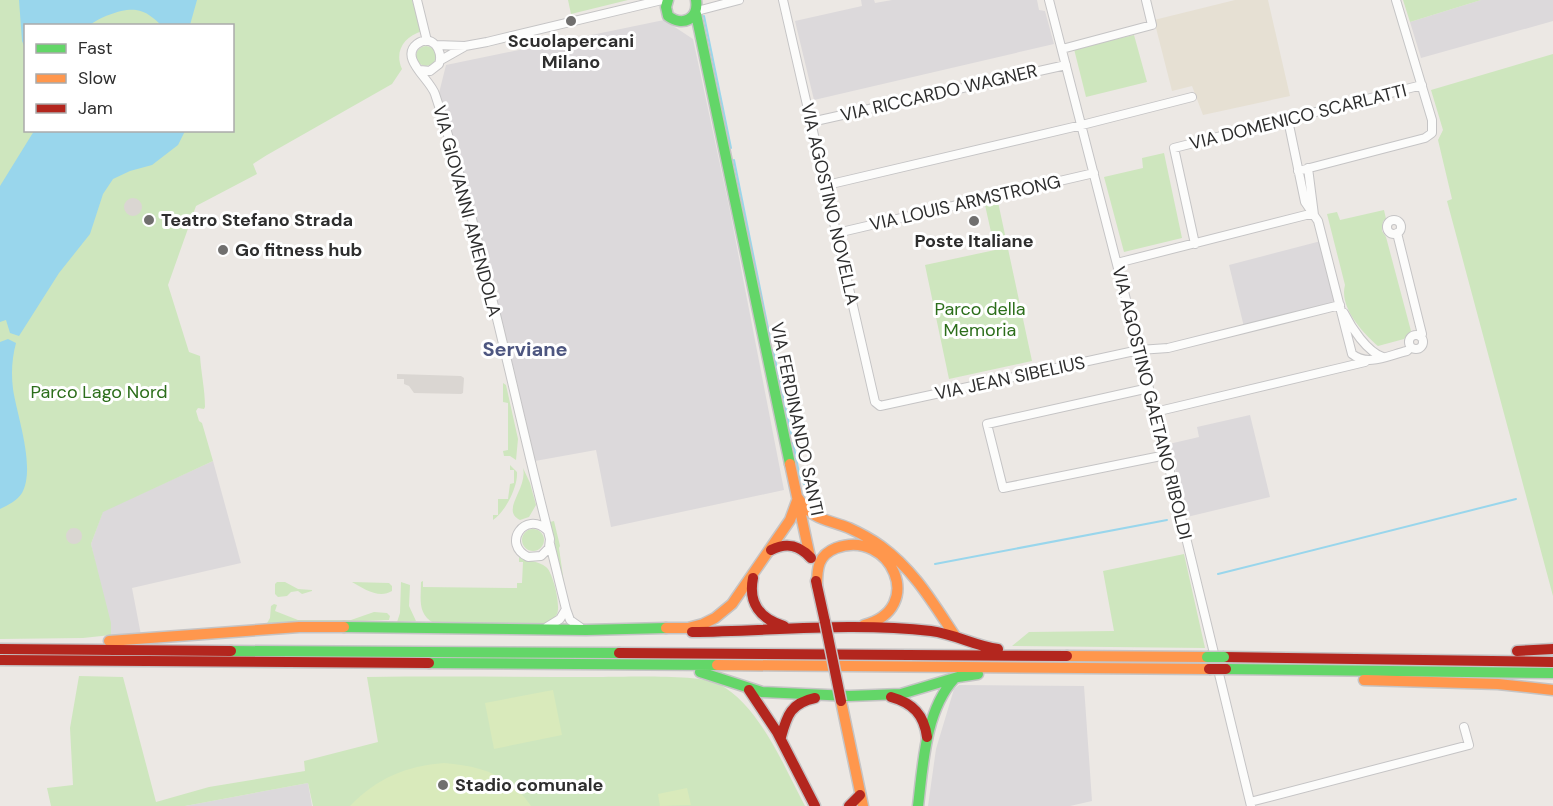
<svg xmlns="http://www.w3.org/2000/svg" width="1553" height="806" font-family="'DM Sans',sans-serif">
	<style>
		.industrial { fill: #dcd9db }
		.education { fill: #e6e0d3 }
		.green { fill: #cee6be; fill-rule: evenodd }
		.pitch { fill: #d9eabb }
		.plaza { fill: #dad6d2 }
		.water { fill: #99d6ec }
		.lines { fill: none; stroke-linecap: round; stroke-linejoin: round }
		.stream { stroke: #99d6ec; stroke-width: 2 }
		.street-casing { stroke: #c5c4c5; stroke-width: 10 }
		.fast-casing { stroke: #c5c4c5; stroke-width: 13 }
		.slow-casing { stroke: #c5c4c5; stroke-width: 13 }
		.jam-casing { stroke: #c5c4c5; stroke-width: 13 }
		.street { stroke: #fcfcfb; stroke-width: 8 }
		.fast { stroke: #63d668; stroke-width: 10 }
		.slow { stroke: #ff974d; stroke-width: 10 }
		.jam { stroke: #b3261e; stroke-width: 10 }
		.fast-bridge-casing { stroke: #c5c4c5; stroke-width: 13; stroke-linecap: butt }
		.jam-bridge-casing { stroke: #c5c4c5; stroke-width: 13; stroke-linecap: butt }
		.fast-bridge { stroke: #63d668; stroke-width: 10 }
		.jam-bridge { stroke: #b3261e; stroke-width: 10 }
		.poi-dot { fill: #706f6e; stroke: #fff; stroke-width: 2 }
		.labels { text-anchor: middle; stroke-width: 6; stroke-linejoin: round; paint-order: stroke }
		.poi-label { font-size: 18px; font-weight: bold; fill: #2e2e2e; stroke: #fff; text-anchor: start }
		.street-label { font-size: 18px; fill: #2e2e2e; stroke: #fff }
		.park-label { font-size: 18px; fill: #2c6e1b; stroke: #fff }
		.neighbourhood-label { font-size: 20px; font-weight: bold; fill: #4d5680; stroke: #fff }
	</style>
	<rect width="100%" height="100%" fill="#ece8e4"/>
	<path class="industrial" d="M861,0H874L875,3L892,0H1037L1039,10L1045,11L1054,44L814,100L795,21L862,6Z
		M1481,0H1553V21L1421,58L1410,22Z
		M664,20L693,39L729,206L784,490L611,527L596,450L535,461L463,173L439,93L446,65Z
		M1321,241L1338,303L1244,327L1229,265Z
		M1250,415L1270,497L1187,517L1169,444L1199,437L1197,427Z
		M213,461L241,563L132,588L141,635H111L91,544L103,511Z
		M959,685L1084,686L1092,801L1070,806H928L936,749L954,689Z
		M308,783L312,806H185Z"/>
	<path class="education" d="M1235,0H1268L1290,96L1203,115L1192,86L1172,91L1154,20Z"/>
	<path class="green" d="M0,0H412L422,31C404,37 394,51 402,69L392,84L267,155L253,164L257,174L196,206L168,285L189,352L200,356C201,373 205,389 205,407L204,409L198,408L196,411L199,421L202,423L213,461L103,512L91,544L111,623V635L83,638L0,639ZM26,26H232V130H26Z
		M568,0H628L571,14Z
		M1403,0H1481L1410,22Z
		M1134,35L1147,82L1086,97L1074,49Z
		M416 56a10 10 0 1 1 20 0a10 10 0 1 1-20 0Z
		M1553,54V596L1447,201L1452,199L1438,140L1443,130L1431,90Z
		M1164,153L1182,238L1124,252L1104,177L1143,168L1142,158Z
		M998,202L1032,361L949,379L925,265L995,250L985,205Z
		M1384,210L1386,219L1383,221L1382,231L1386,237L1411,331L1404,339L1378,346C1362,332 1339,307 1345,285L1327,214L1337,212L1340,220Z
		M503,383L506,385L518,439L516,460L510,456H504L503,451L508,450V403L503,402Z
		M510,465L517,472C518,487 505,512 493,520V515H498V499H508L510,484L514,483V470H510Z
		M523,468L530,483L536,505L529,517L520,520C500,510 528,489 523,468Z
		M554,521L560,546L559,548L564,583L554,556L555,544L550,522Z
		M522 540a11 11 0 1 1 22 0a11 11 0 1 1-22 0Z
		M1184,554L1205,648L1012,646L1029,632L1114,631L1103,571Z
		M519,557C527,561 539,561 546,567C553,572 561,606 557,614C555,618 550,620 546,623H434C417,614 421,598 421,582L423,581V587L517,588V583H522L523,562H519Z
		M277,582H285L298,589L312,590V591L302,594L298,591L291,592L287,596L278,597L275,594V584Z
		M352,582L389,583L392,586V591C379,599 364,589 352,582Z
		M401,582L410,585L409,606L416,621L397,622L400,613Z
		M274,604L277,605L275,611L298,620H351L374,612L387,613L390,616L389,620L266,625L270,618L271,606Z
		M79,676L123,677L156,802L209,787L305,771L304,761L378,742L367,677C445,676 523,677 600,677C625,677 699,674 719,684C760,706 784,767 805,806H313L308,783L185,806H51L47,788L73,785L70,728Z"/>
	<path class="pitch" d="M553,690L562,735L494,749L485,703Z
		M444,763C480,766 509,774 531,806H350C377,778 406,766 444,763Z
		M687,788L691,805L660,806L658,794Z"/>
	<path class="plaza" d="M124 207a9 9 0 1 1 18 0a9 9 0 1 1-18 0Z
		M397,374L461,376L464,378L463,393L461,394L414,393L409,386L404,384V379H397Z
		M66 536a8 8 0 1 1 16 0a8 8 0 1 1-16 0Z"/>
	<path class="water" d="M19,0H197L190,25H161C155,19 146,11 136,10C123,8 100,17 90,25L26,26L25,48L22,41Z
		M34,131H185L178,145L152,165L130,171L113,179L103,194L90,234L59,273L19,336L10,333L6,320L0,322V186Z
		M8,339L16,343C12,358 11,373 13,389C17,416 36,468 22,493C17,501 8,505 0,509V342Z"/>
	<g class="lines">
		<path class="stream" d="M704,16L731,148
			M734,160L770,338
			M773,350L791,434
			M793,443L800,478L804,484
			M935,564L1167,520
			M1218,574L1516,499"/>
		<g class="street-casing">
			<path id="street" d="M417,0L427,41
				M783,0L875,402L880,406L1139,350L1168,348L1340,305
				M1049,0L1166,455L1251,806
				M697,11L739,0
				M436,45L465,46L487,42L662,0
				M1062,49L1152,25L1146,0
				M441,60L464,47
				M420,70L430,71L439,64C444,50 431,33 417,44C399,58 430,79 435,94C483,239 512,391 550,539L549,548L541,556L528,557C501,544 525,510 547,530
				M1288,120L1305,202L1318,221L1352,354C1368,367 1389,355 1407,351L1411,347
				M811,122L1066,65
				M1308,168L1314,215
				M1298,171L1425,138L1432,133V120L1396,0
				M827,185L1082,125L1192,97
				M1387 227a7 7 0 1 1 14 0a7 7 0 1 1-14 0Z
				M837,233L1094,173
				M1397,233L1422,334L1421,337
				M1195,244L1174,148L1422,85
				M1117,263L1306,215H1314
				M1344,313C1351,327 1367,352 1383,357
				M1409 342a7 7 0 1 1 14 0a7 7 0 1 1-14 0Z
				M1149,388L987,424L1003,488L1166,455
				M1155,412L1365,362
				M550,544L566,609L570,620L580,627
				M547,627L560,619L566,609
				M1250,802L1469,745L1464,727"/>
		</g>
		<g class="fast-casing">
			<path id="fast" d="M668,0L666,7L668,16C683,27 699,19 696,0
				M696,14L790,464
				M344,627L586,630L666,628
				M231,651L619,653
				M429,663L717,665
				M1226,669L1553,673
				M700,672L762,692L849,696L901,694L958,677L978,674
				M918,806C923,765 925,711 954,679"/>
		</g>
		<g class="slow-casing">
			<path id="slow" d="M790,464L810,557
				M798,498C812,520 826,519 849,528C860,533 871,539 881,546C914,570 933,603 955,636
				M817,586C817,568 818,555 836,548C891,528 927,609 864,625
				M666,628H688L703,624L715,618L732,604L790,520L798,498
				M109,641L299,627H344
				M1067,656L1207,657
				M717,665L1209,669
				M1364,680L1498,684L1553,690
				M841,701L863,806"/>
		</g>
		<g class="jam-casing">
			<path id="jam" d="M771,550C787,542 799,545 811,558
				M753,578C748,603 760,619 784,626
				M816,581L825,622
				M692,632C772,631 852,622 931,631C955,634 975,646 998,649
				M0,649L231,651
				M1517,651L1553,649
				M619,653L1067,656
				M1224,657L1553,662
				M0,660L429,663
				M749,690L777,732L815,806
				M891,697C913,703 924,715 927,737
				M781,737C787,715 791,703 815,698
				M849,806L860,795"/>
		</g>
		<use href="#street" class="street"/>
		<use href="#fast" class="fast"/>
		<use href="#slow" class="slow"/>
		<use href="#jam" class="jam"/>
		<g class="fast-bridge-casing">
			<path id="fast-bridge" d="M1207,657H1224"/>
		</g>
		<g class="jam-bridge-casing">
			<path id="jam-bridge" d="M825,622L841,701
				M1209,669H1226"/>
		</g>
		<use href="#fast-bridge" class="fast-bridge"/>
		<use href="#jam-bridge" class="jam-bridge"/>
	</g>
	<g class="poi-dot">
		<circle cx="571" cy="21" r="6"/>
		<circle cx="149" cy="220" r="6"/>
		<circle cx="974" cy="221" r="6"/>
		<circle cx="223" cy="250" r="6"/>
		<circle cx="443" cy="785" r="6"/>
	</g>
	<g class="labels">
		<g class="poi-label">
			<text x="571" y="47" text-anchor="middle">Scuolapercani<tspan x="571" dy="21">Milano</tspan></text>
			<text x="161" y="226">Teatro Stefano Strada</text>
			<text x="974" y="247" text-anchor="middle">Poste Italiane</text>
			<text x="235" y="256">Go fitness hub</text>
			<text x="455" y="791">Stadio comunale</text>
		</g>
		<g class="street-label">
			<text transform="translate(939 93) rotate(-13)" y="6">VIA RICCARDO WAGNER</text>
			<text transform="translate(1298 117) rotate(-14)" y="6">VIA DOMENICO SCARLATTI</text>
			<text transform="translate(965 203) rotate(-13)" y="6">VIA LOUIS ARMSTRONG</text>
			<text transform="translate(830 204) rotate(77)" y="6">VIA AGOSTINO NOVELLA</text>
			<text transform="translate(467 211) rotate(75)" y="6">VIA GIOVANNI AMENDOLA</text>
			<text transform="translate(1010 378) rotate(-12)" y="6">VIA JEAN SIBELIUS</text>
			<text transform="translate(1152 403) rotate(76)" y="6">VIA AGOSTINO GAETANO RIBOLDI</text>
			<text transform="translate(797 419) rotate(78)" y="6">VIA FERDINANDO SANTI</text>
		</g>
		<g class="park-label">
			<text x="980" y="315">Parco della<tspan x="980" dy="21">Memoria</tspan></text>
			<text x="99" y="398">Parco Lago Nord</text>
		</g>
		<g class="neighbourhood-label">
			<text x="525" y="356">Serviane</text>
		</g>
	</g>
	<rect x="24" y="24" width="210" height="108" fill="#ffffff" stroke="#ababab" stroke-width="1.5"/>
	<rect x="36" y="44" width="30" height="9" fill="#63d668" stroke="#ababab" stroke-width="1.5"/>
	<text x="78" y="54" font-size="18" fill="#2e2e2e">Fast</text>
	<rect x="36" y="74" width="30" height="9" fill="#ff974d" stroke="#ababab" stroke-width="1.5"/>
	<text x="78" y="84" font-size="18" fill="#2e2e2e">Slow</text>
	<rect x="36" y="104" width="30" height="9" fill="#b3261e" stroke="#ababab" stroke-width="1.5"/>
	<text x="78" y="114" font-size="18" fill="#2e2e2e">Jam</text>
</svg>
